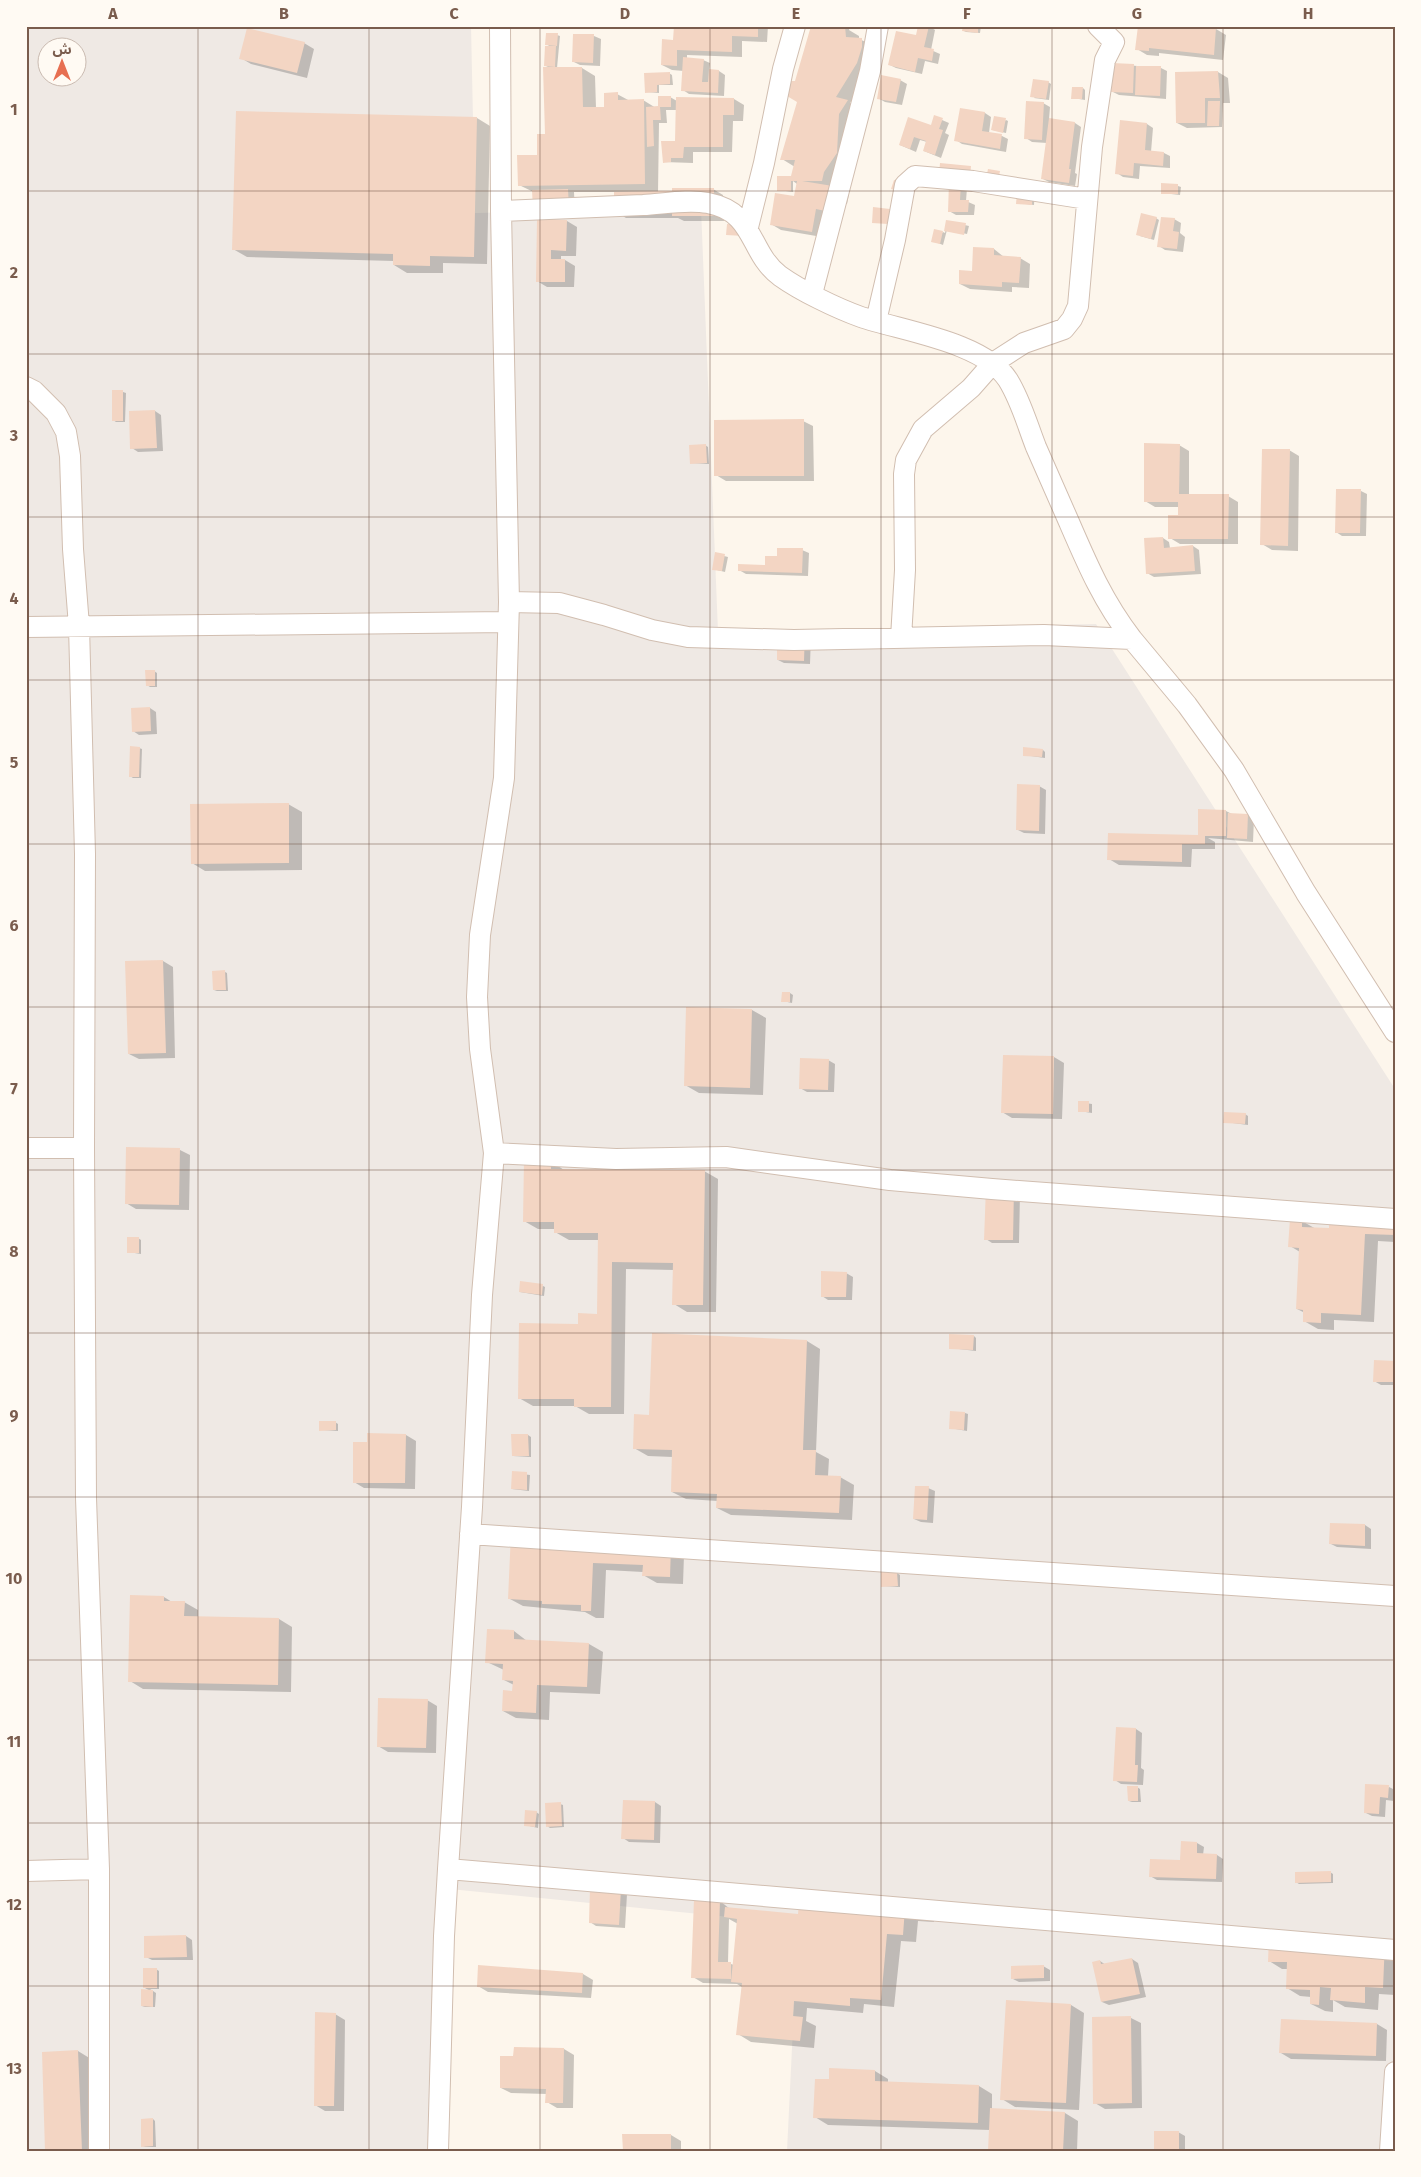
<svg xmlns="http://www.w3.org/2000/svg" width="1421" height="2177" font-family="'Fira Sans','Noto Sans Arabic',sans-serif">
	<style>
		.industrial { fill: #efe9e4; fill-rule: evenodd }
		.shadow { fill: #0003; fill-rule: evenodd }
		.building { fill: #f3d5c3 }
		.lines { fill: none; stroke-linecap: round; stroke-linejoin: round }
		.minor-casing { stroke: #d1beb0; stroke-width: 22 }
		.minor { stroke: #fff; stroke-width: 20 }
		.grid { fill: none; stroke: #7a5c4d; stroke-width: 1; stroke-opacity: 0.55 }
		.neatline { fill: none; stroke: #7a5c4d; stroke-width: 2 }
		.grid-label { font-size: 16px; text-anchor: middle; font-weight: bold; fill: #7a5c4d }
	</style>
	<rect width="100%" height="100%" fill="#fdf6ec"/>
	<path class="industrial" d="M26,26H471L475,213L701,208L718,632L1096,624L1395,1089V2151H787L798,1924L450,1889L438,2151H26ZM48,48H78V78H48Z"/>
	<path class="shadow" d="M675,26H768L767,42L742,41V57L687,55V59L703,60L710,63L709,71H719L725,75L724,96L689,94L683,90L684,71L672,70L662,65L675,41Z
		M812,26H850L849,30L859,36V39L875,46L871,71L850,103L861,109L839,188L849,194L847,204H843L822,237L781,230L771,224L795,198L797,184L793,181V192L778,190L792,177L795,167L782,159L798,102L796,82Z
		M928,26L935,30L931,50L940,54L938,64L925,61L922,74L896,68L890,65Z
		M964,26H981L980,33L966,32L964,31Z
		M1139,26H1207V28L1216,29L1226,35L1223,60L1159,53V56L1147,55L1137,49Z
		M557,35L560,36L557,68H582L595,76L596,108H606L617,94L630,101L643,100L656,108H660L659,97H670L677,101L734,99L744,105L743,121H733L732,152H693V163L664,162L663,142H676L677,110H666L667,123H659L658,193L713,189L723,195L724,221H684L678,218H626L616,212L615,192H574L575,212L519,185L538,156L546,135L550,68L546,66L551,47L546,44Z
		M575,35L594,36L601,39L600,66L580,65L574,62Z
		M304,43L314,49L307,78L251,64L241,58Z
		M1114,64L1161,68L1167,71L1166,99L1119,95L1113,92Z
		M1218,72L1228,78L1230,103H1223L1222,127L1187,128L1177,123Z
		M669,73L672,75L673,85H659V93L646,92Z
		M900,80L907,84L902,105L885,102L878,98Z
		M1048,82L1051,84L1049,100L1034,98Z
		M1083,88L1085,90V100L1073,98Z
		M1043,103L1050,107L1049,120L1075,123L1081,127L1075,173L1077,174L1075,186L1049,182L1043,179L1047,143L1032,142L1026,138Z
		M961,110L985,113L991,117L989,133L1002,136L1008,139L1006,152L962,144L956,140Z
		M935,117L949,123L945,133L949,135L941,158L924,151L927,142L920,140L916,152L900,145L932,126Z
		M477,118L490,126L487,264L443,263V273H407L394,265V261L247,257L233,249Z
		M1006,120L1008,121L1006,133L993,130Z
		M1121,122L1147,124L1153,128L1151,152L1164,153L1170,156V168L1140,166L1139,179L1123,177L1117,173Z
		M950,184L967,188L966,201L975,205L974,215H956L949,211Z
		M1035,184L1034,205L1018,203Z
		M1178,186L1181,187L1180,195L1162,193Z
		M1156,218L1159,220L1154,240L1140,236Z
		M1174,219L1181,223L1180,233L1185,237L1183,252L1165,250L1159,246Z
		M538,220L567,221L577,227L576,256H561V260H565L575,266L574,287H547L537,281Z
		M947,221L969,226L967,234L947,230L943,245L933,241L943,232L945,233Z
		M994,249L1004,257L1020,258L1030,264L1029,288L1012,287V292L970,289L960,284Z
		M123,392L126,393L125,422H116L113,420Z
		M155,411L161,415L163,451L138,452L132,448Z
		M803,421L813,426L814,481H726L716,475Z
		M705,445L708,447L709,464L691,463Z
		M1179,445L1189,451V495L1228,496L1238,502V544H1180L1170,538L1179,516V507H1155L1145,501Z
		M1289,450L1299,456L1298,551L1272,550L1262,544Z
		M1361,491L1367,494L1366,536H1342L1336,532Z
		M1163,538L1169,542L1170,548L1193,546L1199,550L1201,574L1154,577L1147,573Z
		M802,550L809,553L808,576L746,574L739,570L766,566L778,558Z
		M716,554L728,557L725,572L713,569Z
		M811,635L810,664L784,663L778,660Z
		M154,671L157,673V687H150L147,685Z
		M150,708L156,712L157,734L139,735L133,731Z
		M139,748L142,749L141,778H133L130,776Z
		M1043,750L1045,752V758L1024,755Z
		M1039,786L1046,790L1045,834L1024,833L1018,830Z
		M288,804L302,812V870L205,871L192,863Z
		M1226,811L1232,814L1248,815L1254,819L1253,842L1208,838L1215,842V849H1192L1191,867L1119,865L1109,859L1199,836Z
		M163,961L173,967L175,1058L139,1059L129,1054Z
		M225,972L227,973L228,991H217L214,990Z
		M790,993L793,995L792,1003L783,1001Z
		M687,1008L752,1010L766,1018L763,1095L699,1093L685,1085Z
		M1054,1057L1064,1063L1062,1119L1012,1118L1002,1112Z
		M828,1060L835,1064L834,1092H807L800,1088Z
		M1079,1102L1092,1104V1113L1079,1111Z
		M1245,1114L1248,1116V1125L1225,1122Z
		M180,1150L190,1155L189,1210L136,1209L126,1203Z
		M551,1161L564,1170L704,1171L718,1179L716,1312H687L674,1304V1270L626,1269L624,1414H589L575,1406H533L519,1398L579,1325L599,1315V1240H569L555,1232V1229H538L524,1221Z
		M987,1188L1020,1193L1019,1243H992L986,1239Z
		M1302,1221L1316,1229L1395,1226V1242L1378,1241L1374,1322L1334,1320V1330L1318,1329L1304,1321L1305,1313L1297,1309L1300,1252L1290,1246Z
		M138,1238L141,1240V1254L128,1252Z
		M846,1273L853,1277L852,1300H828L822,1296Z
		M543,1286L545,1287L544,1296L520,1292Z
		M974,1336L976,1338V1351L950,1348Z
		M807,1341L820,1349L816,1452L829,1459L828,1476L840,1477L854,1485L852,1520L731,1515L717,1508L718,1501L686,1499L672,1492L673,1457L648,1456L634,1448L650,1416Z
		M1395,1362V1385H1381L1374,1381Z
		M965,1413L968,1414L967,1431L950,1428Z
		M335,1422L338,1424V1431L321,1430Z
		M406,1435L416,1441L415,1489L364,1488L354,1482L368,1443Z
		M528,1435L531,1437V1457L513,1456Z
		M513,1473L530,1475L529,1491L512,1489Z
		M928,1488L935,1491L933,1523L921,1522L914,1519Z
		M1331,1524L1365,1525L1371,1529V1549L1337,1547L1331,1544Z
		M512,1535L684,1555L683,1584L657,1583L643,1575V1572L606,1570L604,1618H596L585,1612L523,1606L510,1599Z
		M897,1573L900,1575V1587L882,1586Z
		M164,1597L172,1602H184L198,1610V1617L279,1619L292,1627L291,1692L143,1689L130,1681Z
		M514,1631L527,1641L589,1644L603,1652L600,1694L550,1692L549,1720L516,1718L503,1711L513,1692L514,1685L504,1680V1670L487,1662Z
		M427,1700L437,1706L436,1753L388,1752L378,1746Z
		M1117,1728L1136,1729L1142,1733L1141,1768L1144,1770L1143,1785L1121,1784L1115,1780Z
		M1137,1787L1140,1789L1141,1802H1132L1129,1801Z
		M1389,1787L1395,1790L1394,1801L1386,1800L1385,1817L1372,1816L1366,1813Z
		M655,1802L661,1806L660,1843L629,1842L623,1838Z
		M560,1804L563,1805L564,1827L550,1828L547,1826Z
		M536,1812L539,1814L538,1828L525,1825Z
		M1182,1842L1197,1843L1204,1847L1203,1855H1217L1223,1859L1222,1882L1157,1880L1150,1876L1181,1861Z
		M1330,1872L1333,1874V1883L1299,1884L1296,1882Z
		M620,1890L627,1894L625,1928L596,1926L590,1922Z
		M720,1901L730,1909L799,1915L935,1912L934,1922L918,1921L916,1942L901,1941L894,2007L864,2004L863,2013L807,2008L806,2021L816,2026L814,2048L751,2042L738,2034L742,1987L737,1984L703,1983L693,1977ZM729,1919L738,1924L734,1965L728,1963Z
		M186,1936L192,1940L193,1960H152L146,1957Z
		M1395,1948V1995L1379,1994L1378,2010L1345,2007L1333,2000V2012L1325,2011L1311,2004V1997L1300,1996L1287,1988L1288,1969H1282L1269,1961Z
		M1132,1959L1138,1963L1146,1997L1109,2005L1102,2002L1100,1961L1106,1965Z
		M1043,1966L1050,1970V1981L1019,1982L1013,1979Z
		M156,1969L159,1971V1989H150L156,1993L155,2007H145L142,2006L150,1991L145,1988Z
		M583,1974L593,1980L591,1998L488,1992L478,1986Z
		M1071,2005L1084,2013L1079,2110L1015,2107L1002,2099Z
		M335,2014L345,2020L344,2111H325L315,2105Z
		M1131,2018L1141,2023L1142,2108L1105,2109L1095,2103Z
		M1377,2024L1387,2030L1386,2061L1291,2059L1281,2053Z
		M564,2049L574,2055L573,2108H557L547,2102V2094L511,2093L501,2088Z
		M78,2051L91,2059L94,2151H47Z
		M875,2071L888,2079V2083L979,2086L992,2094V2110L1065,2113L1078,2121L1077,2151H989L990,2130L828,2125L815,2117L830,2080Z
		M153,2119L155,2121L156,2147H145L143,2146Z
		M1178,2132L1185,2136V2151H1155Z
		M671,2135L681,2141V2151H624Z"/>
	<path class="building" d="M674,26H758V37L732,36V52L677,50V66L661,65L662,39L673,40Z
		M811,26H845L846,37L862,38V47L857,63L836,97L848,100L839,114L837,153L824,172L822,181H802L839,187L830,212L816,209L812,232L770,225L775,193L794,196L797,181H791V191H777V176H791L795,160H780L797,102L787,96L791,81H795Z
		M918,26H929L924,47L934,49L932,61L918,58L915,72L888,65L896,31L916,35Z
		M963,26H978V33L962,31Z
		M1138,26L1216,28L1214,55L1149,48V51L1135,50Z
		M247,28L305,42L297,73L239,59Z
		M546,33H558L557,46L545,45Z
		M573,34H594L593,63L572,62Z
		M545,46H556L555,67L544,66Z
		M683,57L704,59L702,82H708L709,69L719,70L718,93L681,91Z
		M1112,63L1134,64L1133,93L1111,92Z
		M1136,66H1161L1160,96L1135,95Z
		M543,67H582L583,107H604V93L618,92V100L644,99L645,184L518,186L517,155H537V134H545Z
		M1218,71L1220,98H1205V123H1176L1175,72Z
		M670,72V84L657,85V92L645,93L644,73Z
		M881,75L901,79L896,102L877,99Z
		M1033,79L1049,81L1046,99L1030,97Z
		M1072,87H1083L1082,99H1071Z
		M658,96H671V107H660L661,120H653L654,146L647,147L646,107L658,106Z
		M676,97L734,98V115H723V147H684L683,158H671V162L663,163L661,141H675Z
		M1026,101L1044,102L1042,140L1024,139Z
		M1208,101H1220L1219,126H1207Z
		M960,108L985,112L982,131L1002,134L1000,149L954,141Z
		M236,111L477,117L474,257L430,256V266L393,265V254L232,250Z
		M934,115L943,118L939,129L943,130L935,155L923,151L926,141L914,137L910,149L899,145L908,117L931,125Z
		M994,116L1006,118L1003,133L991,130Z
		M1049,118L1075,122L1069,169H1071L1069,183L1041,179Z
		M1120,120L1147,123L1145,150L1164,152L1163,166L1134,163L1133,176L1115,174Z
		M940,163L971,166L970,177L939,174Z
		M988,169L1000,171L998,181L986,179Z
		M894,180L904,182L901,192L891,189Z
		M1018,180L1033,181L1032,205L1016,204Z
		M949,182L961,183L960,200H969L968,212H948Z
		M1161,183L1178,184V194H1161Z
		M672,188H714V216H672V213H614V192L672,191Z
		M568,189L569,209L533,210L532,190Z
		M873,207L890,209L888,224L872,223Z
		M1141,213L1157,217L1151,239L1136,235Z
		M1161,217L1175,218L1173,231L1179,232L1177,249L1157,247Z
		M537,219L567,220L566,251L551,250V259H565V282H536Z
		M946,220L966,223L964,235L944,231Z
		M727,224L744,225V236L726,235Z
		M934,229L943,231L940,244L931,242Z
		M973,247L994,248V255L1021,257L1019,283L1002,282V287L959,284V270L972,271Z
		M112,390H123V421H112Z
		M155,410L157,448L130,449L129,411Z
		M804,419V476H714V420Z
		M1144,443L1180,444L1179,494H1229L1228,539H1168V515H1178V502H1144Z
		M706,444L707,463L690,464L689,445Z
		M1262,449H1290L1288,546L1260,545Z
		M1336,489H1361L1360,533H1335Z
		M1163,537L1164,548L1193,545L1195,571L1146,574L1144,538Z
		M777,548H803L802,573L738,571V564L765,565V556H777Z
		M715,552L725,554L722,571L712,570Z
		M777,629L805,630L804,661L777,660Z
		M145,670H155V686H146Z
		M150,707L151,731L132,732L131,708Z
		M130,746L140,747L139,777H129Z
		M1023,747L1043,749L1042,757L1023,756Z
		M1017,784L1040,785L1039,831L1016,830Z
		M289,803V863L191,864L190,804Z
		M1198,809L1226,810V836H1205V844H1182V862L1107,860L1108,833L1198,835Z
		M1228,813L1248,814L1247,839L1227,838Z
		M163,960L166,1053L128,1054L125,961Z
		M225,970L226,990H213L212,971Z
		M782,992H790V1002H781Z
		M686,1007L752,1009L750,1088L684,1086Z
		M1003,1055L1054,1056L1053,1114L1001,1113Z
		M800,1058L829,1059L828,1090L799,1089Z
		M1078,1101H1089V1112H1078Z
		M1224,1112L1246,1113L1245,1124L1223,1123Z
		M126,1147L180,1148L179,1205L125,1204Z
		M524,1159L551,1160V1169L705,1170L703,1305H672L673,1263L612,1262L611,1407H574V1399H518L519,1323L578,1324V1313L597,1314L598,1233H554V1222H523Z
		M986,1187L1014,1188L1013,1240H984Z
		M1290,1219L1302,1220V1227L1329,1228V1222L1395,1225V1235L1365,1234L1361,1315L1321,1313V1323L1303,1322V1310L1296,1309L1299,1248L1288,1247Z
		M127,1237H139V1253H127Z
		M821,1271L847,1272L846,1297H821Z
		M520,1281L543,1284L542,1295L519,1292Z
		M652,1333L807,1340L803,1450H816L815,1475L841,1476L839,1513L716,1508L717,1494L671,1492L672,1450L633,1449L634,1414L649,1415Z
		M949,1334L974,1335L973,1350L949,1349Z
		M1374,1360L1395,1361V1382H1373Z
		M950,1411L965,1412L964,1430L949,1429Z
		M319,1421H336V1430L319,1431Z
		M367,1433L406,1434L405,1483H353V1442H367Z
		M511,1434H528L529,1456H512Z
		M512,1471L527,1472V1490L511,1489Z
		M915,1486H929L927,1520L913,1519Z
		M1330,1523L1365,1524V1546L1329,1544Z
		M511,1533L671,1546L670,1577L642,1576L643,1565L593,1563L591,1611H581V1605L542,1604V1601L508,1599Z
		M881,1572H897L898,1586L881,1587Z
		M130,1595L164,1596V1601H185L184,1616L279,1618L278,1685L128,1682Z
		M487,1629L514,1630V1639L589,1643L587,1687L537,1685L536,1713L502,1711L503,1690L512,1691L513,1681L502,1680L503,1664L485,1663Z
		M378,1698L428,1699L426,1748L377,1747Z
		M1116,1727L1136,1728L1135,1765H1138L1137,1782L1113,1781Z
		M1365,1784L1389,1785L1388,1798L1380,1797L1379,1814L1364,1813Z
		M1127,1786H1138V1801H1128Z
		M623,1800L655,1801L654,1840L621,1839Z
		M561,1802L562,1826L546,1827L545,1803Z
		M525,1810L537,1811L535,1827L524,1826Z
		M1181,1841L1197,1842V1853L1217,1854L1216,1879L1149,1877L1150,1859L1180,1860Z
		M1331,1871V1882L1295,1883V1872Z
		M590,1888L621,1889L619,1925L589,1923Z
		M800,1889L854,1894L905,1908L903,1935L887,1934L881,2000L850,1998V2006L794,2001L793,2016L803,2017L800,2041L736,2035L742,1983L731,1982L737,1919L724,1917L725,1907L798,1914Z
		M694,1899L720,1900L718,1962H731V1979L691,1978Z
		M186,1935L187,1957L144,1958V1936Z
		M1269,1935L1385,1941L1383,1988L1365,1987V2003L1330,2000L1331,1988L1320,1987L1319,2005L1310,2004V1990L1286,1989L1287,1962H1268Z
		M1132,1958L1140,1994L1101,2002L1092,1962L1100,1960L1101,1964Z
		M478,1965L583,1973L582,1993L477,1987Z
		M1044,1965V1978L1011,1979V1966Z
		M143,1968H157V1988H143Z
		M141,1989L153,1990V2007L141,2006Z
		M1006,2000L1071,2004L1066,2103L1000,2100Z
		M315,2012L336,2013L334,2106H314Z
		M1131,2016L1132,2103L1093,2104L1092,2017Z
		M1281,2019L1377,2023L1376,2056L1279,2053Z
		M514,2047L564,2048L563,2103H545L546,2089L500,2088V2056H513Z
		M78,2050L82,2151H45L42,2052Z
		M829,2068L875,2070V2081L979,2085L978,2123L813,2118L815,2079H829Z
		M990,2108L1065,2112L1063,2151H988Z
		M153,2118V2146L141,2147V2119Z
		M1154,2131H1179V2151H1154Z
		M622,2134H671V2151H623Z"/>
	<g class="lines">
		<g class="minor-casing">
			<path id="minor" d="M500,26L501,211L509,602
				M501,211C549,209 596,207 643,205C663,204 688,199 708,203C756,212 748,252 780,276C801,291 836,308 861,317C902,331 984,342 1008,380C1021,401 1027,424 1036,447C1047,472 1058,497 1069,522C1088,566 1103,601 1132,639
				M748,227L764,163L783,69L795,26
				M812,294L870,71L878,26
				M876,321L895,240L905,185L915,176L973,181L1087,199
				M26,387L34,391L56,413L66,432L70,456L73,549L79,626L85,854L84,1148L86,1498L99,1869V2151
				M26,627L508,622
				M901,638L905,570L904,474L906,460L923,429L971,388L993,363L1024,343L1064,329L1072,319L1078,306L1092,147L1105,60L1114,42L1098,26
				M26,1148H84
				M494,1153L480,1049L477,997L480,935L504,778L509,602L559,603L604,615L652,630L688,637L794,640L1044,635L1132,639L1187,705L1234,770L1306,893L1395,1032
				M470,1534L1395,1596
				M448,1869L472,1507L482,1295L494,1153L616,1159L726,1157L890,1180L992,1189L1395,1219
				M26,1871L99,1869
				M438,2151L444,1936L448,1869L1395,1950
				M1390,2151L1395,2072"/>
		</g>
		<use href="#minor" class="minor"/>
	</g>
	<path class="grid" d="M198,26V2151M369,26V2151M540,26V2151M710,26V2151M881,26V2151M1052,26V2151M1223,26V2151M26,191H1395M26,354H1395M26,517H1395M26,680H1395M26,844H1395M26,1007H1395M26,1170H1395M26,1333H1395M26,1497H1395M26,1660H1395M26,1823H1395M26,1986H1395"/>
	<rect width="1421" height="2177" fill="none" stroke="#fffaf3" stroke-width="55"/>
	<g transform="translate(62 62)"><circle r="24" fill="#fffaf3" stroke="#cabbb1"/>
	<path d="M0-4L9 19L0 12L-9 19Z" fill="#e76f51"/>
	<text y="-8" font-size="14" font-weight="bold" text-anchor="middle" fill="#7a5c4d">ش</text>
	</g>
	<rect x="28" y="28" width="1366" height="2122" class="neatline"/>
	<g class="grid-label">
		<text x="113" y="19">A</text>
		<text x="284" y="19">B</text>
		<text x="454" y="19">C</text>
		<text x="625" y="19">D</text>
		<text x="796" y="19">E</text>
		<text x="967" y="19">F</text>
		<text x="1137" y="19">G</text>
		<text x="1308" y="19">H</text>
		<text x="14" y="115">1</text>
		<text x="14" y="278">2</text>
		<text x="14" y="441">3</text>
		<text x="14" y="604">4</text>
		<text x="14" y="768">5</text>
		<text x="14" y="931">6</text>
		<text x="14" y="1094">7</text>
		<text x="14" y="1257">8</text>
		<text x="14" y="1421">9</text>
		<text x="14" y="1584">10</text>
		<text x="14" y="1747">11</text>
		<text x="14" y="1910">12</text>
		<text x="14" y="2074">13</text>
	</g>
</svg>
